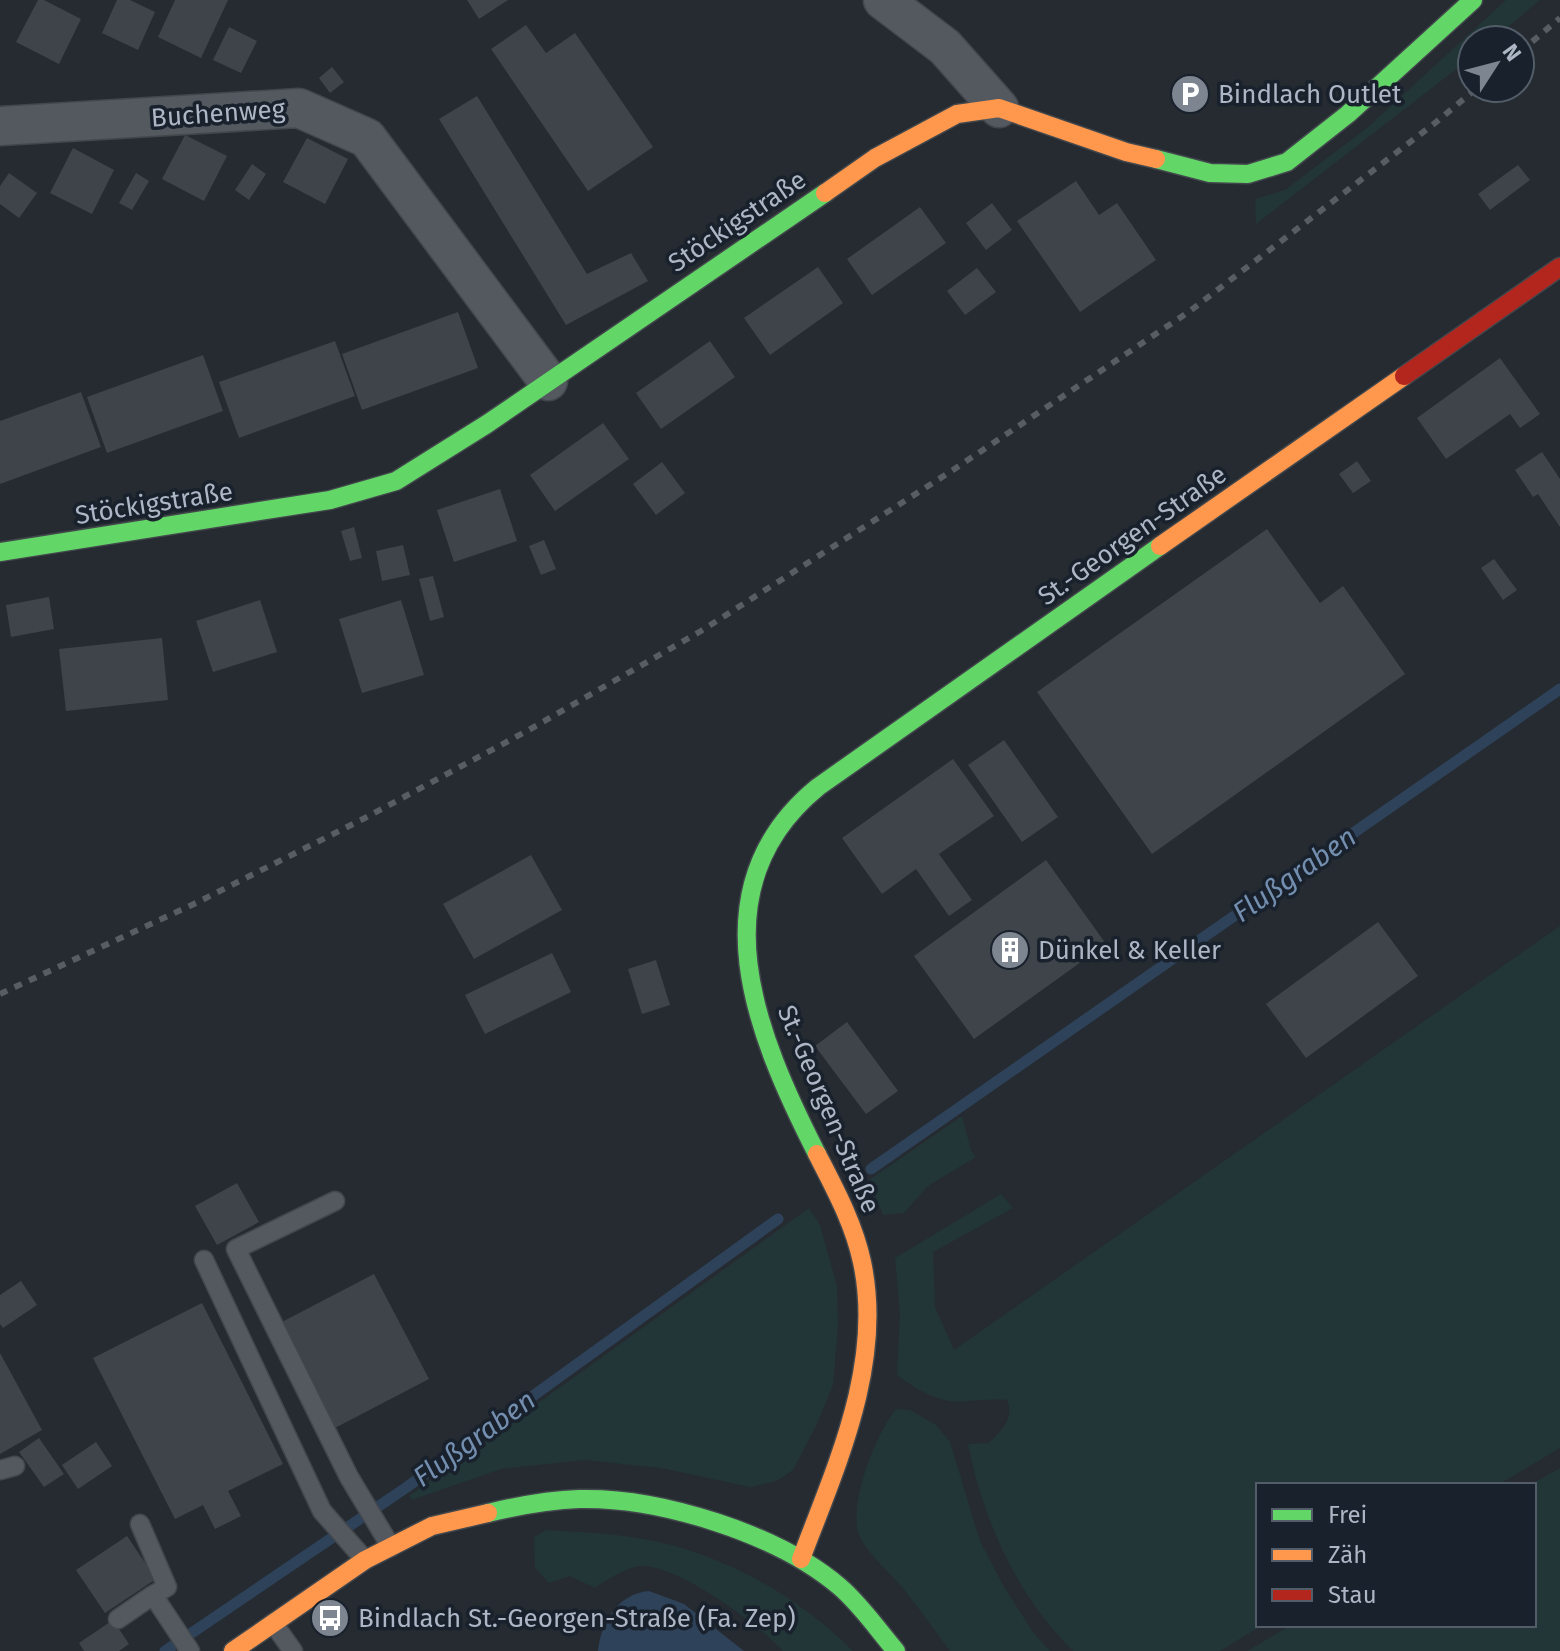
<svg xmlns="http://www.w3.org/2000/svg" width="1560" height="1651" font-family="'Fira Sans',sans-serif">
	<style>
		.green { fill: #223537 }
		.water { fill: #2e425a }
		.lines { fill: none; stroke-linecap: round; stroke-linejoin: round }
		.stream { stroke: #2e425a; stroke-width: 11 }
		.building { fill: #3f444a }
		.lane-casing { stroke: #42474c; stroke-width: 21 }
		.street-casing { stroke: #42474c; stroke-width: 41 }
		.fast-casing { stroke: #42474c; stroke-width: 21 }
		.slow-casing { stroke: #42474c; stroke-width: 21 }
		.jam-casing { stroke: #42474c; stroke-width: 21 }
		.lane { stroke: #545960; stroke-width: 18 }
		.street { stroke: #545960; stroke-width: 38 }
		.fast { stroke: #63d668; stroke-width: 18 }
		.slow { stroke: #ff974d; stroke-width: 18 }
		.jam { stroke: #b3261e; stroke-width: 18 }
		.rail { stroke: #585c63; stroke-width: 6; stroke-dasharray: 8 8; stroke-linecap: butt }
		.labels { text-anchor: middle; stroke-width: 7; stroke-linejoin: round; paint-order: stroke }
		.poi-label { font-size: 26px; fill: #acb6c5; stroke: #18212c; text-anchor: start }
		.street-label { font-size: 26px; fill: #acb6c5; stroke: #18212c }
		.water-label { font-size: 28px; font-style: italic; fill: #738eaf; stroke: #18212c }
	</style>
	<rect width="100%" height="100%" fill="#252b31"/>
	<path class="green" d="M1506,0H1540L1493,40H1472V57L1256,224L1255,199L1285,190L1368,127Z
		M1560,926V1448L1498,1485H1258V1625H1263L1220,1651H1073C1017,1596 983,1520 968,1444L989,1443C1001,1430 1015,1419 1007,1400C989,1398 965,1403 949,1401C931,1398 911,1386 897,1375L900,1315L895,1258L1001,1194L1013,1208L933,1252L935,1307L954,1350Z
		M962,1116L971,1150L976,1157L928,1186L904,1213L883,1215L869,1180Z
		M809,1208L820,1225L837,1286L838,1326L833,1385L817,1424L793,1470L777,1481L750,1487L661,1468L584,1460L501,1469L412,1500L409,1496Z
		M896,1409L910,1410L936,1425L950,1442L980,1541L1004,1587L1033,1632L1050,1651H950C934,1630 919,1608 902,1587C890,1573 865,1551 859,1535C848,1504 876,1433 896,1409Z
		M1560,1468V1651H1247L1291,1625H1534V1485H1530Z
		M546,1530C577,1532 608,1533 638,1538C717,1550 797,1595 853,1651H783C757,1623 684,1570 646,1566C628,1565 609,1579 595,1588L570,1576L549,1583L535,1568L534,1537Z"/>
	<path class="water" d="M649,1591L684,1604L744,1651H598C601,1621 618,1594 649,1591Z"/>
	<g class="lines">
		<path class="stream" d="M871,1169L1560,689
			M165,1651L407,1487L778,1219"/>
	</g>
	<path class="building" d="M38,0H44L81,19L59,64L16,42Z
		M117,0H130L155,12L138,50L102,33Z
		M175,0H228L201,58L158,37Z
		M467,0H508L479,19Z
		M526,25L546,53L575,33L653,147L588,191L491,49Z
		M229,27L257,41L241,73L213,60Z
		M332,67L344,82L330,93L319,78Z
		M477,96L587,274L631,253L648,281L566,325L439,119Z
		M185,135L227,156L204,201L162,179Z
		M307,138L348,159L325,204L283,182Z
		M73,148L114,170L92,214L50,193Z
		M252,164L266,174L249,200L235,190Z
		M1518,165L1530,180L1490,210L1478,194Z
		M9,173L37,193L19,218L0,204V186Z
		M136,173L149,181L132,210L119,203Z
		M1076,181L1099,215L1117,203L1156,260L1080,312L1017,221Z
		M992,203L1012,230L986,250L966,223Z
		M920,207L946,243L872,295L847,259Z
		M818,267L843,303L770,355L744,318Z
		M977,268L996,292L965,315L947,291Z
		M458,312L478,368L362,410L342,354Z
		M335,341L355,396L239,438L219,382Z
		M710,341L735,377L661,429L636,393Z
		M203,355L223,411L107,453L87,397Z
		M1500,358L1540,414L1520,428L1510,414L1446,459L1417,418Z
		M81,392L101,447L0,484V421Z
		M603,423L629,459L555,511L530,475Z
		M1542,452L1560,479V527L1538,494L1533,497L1515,470Z
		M1357,461L1371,481L1353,493L1339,474Z
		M662,462L685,493L656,515L633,484Z
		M500,489L517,541L454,562L437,510Z
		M354,527L362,558L350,561L341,531Z
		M1267,529L1320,603L1343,586L1405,674L1152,854L1037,692Z
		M544,540L556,569L541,575L529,546Z
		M403,545L410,575L382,581L376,551Z
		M1494,559L1517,590L1503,600L1481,568Z
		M433,576L444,617L430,621L419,579Z
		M49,597L54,629L11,637L6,605Z
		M260,600L277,652L213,672L196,621Z
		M401,600L424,675L362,693L339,619Z
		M162,638L168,700L66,711L59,649Z
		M1004,740L1058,817L1022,842L968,765Z
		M953,759L994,816L939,854L972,900L949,916L916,869L882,894L842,838Z
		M531,855L562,910L474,959L443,904Z
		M1046,860L1106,944L974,1039L914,956Z
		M1378,922L1418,976L1306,1058L1266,1004Z
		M552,953L571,992L485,1034L465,995Z
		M656,960L670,1005L642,1014L628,969Z
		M847,1022L898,1091L866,1114L815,1046Z
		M237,1183L259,1222L217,1245L195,1206Z
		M374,1274L429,1379L333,1429L278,1324Z
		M21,1281L37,1305L3,1328L0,1324V1295Z
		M202,1303L283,1464L228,1491L241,1516L215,1529L203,1505L175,1519L93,1358Z
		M0,1353L42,1430L0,1454Z
		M39,1438L64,1474L44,1487L19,1452Z
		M96,1442L112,1466L78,1489L62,1465Z
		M127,1536L156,1579L105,1613L76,1570Z
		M113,1620L129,1644L119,1651H84L79,1643Z"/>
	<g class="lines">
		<g class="lane-casing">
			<path id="lane" d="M335,1201L236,1249L349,1477L391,1547
				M204,1260L322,1511L365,1560
				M0,1470L15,1466
				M140,1524L167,1587L153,1595
				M118,1619L153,1595L190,1651
				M273,1623L293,1651"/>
		</g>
		<g class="street-casing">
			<path id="street" d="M883,0L945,47L999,108
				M0,126L299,108L367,138L548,381"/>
		</g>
		<g class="fast-casing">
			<path id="fast" d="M1156,159L1210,173L1248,174L1287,162L1348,114L1473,0
				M0,552L330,500L396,481L487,424L825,193
				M817,1154C757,1036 694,888 818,787L1160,546
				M488,1513C517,1506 549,1500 579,1499C660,1497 778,1534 840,1587C861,1605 878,1630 896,1651"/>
		</g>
		<g class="slow-casing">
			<path id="slow" d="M825,193L875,158L957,114L999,108L1126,152L1156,159
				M1160,546L1404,376
				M801,1559C836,1466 884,1364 862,1262C854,1224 835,1189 817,1154
				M233,1651L365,1560L432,1526L488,1513"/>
		</g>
		<g class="jam-casing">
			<path id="jam" d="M1404,376L1560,267"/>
		</g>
		<use href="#lane" class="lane"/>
		<use href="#street" class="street"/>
		<use href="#fast" class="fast"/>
		<use href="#slow" class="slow"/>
		<use href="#jam" class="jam"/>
		<path class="rail" d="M1520,52L1560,18
			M0,994L196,903L363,819L527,731L701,631L950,472L1190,311L1435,123L1477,88"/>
	</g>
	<defs>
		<g id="parking-disc" transform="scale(2)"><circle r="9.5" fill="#7d8591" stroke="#18212c"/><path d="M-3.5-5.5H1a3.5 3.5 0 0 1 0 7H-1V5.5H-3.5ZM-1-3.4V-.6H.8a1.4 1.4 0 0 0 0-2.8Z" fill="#fff"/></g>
		<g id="building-disc" transform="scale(2)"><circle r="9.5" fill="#7d8591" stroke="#18212c"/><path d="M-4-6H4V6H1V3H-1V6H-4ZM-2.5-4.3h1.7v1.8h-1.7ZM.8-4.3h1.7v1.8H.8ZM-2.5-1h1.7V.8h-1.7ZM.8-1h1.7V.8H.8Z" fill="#fff"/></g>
		<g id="bus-disc" transform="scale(2)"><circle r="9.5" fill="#7d8591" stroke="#18212c"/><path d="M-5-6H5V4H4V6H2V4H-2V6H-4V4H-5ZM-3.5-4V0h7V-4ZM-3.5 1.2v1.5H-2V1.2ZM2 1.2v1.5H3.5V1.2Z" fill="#fff"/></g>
	</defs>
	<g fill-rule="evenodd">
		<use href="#parking-disc" x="1190" y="94"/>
		<use href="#building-disc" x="1010" y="950"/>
		<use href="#bus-disc" x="330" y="1618"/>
	</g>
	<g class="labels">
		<g class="poi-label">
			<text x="1218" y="103">Bindlach Outlet</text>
			<text x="1038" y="959">Dünkel &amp; Keller</text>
			<text x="358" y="1627">Bindlach St.-Georgen-Straße (Fa. Zep)</text>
		</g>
		<g class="street-label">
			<text transform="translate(218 113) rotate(-4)" y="9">Buchenweg</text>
			<text transform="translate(737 221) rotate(-34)" y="9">Stöckigstraße</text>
			<text transform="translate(154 503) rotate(-9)" y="9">Stöckigstraße</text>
			<text transform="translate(1132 535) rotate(-35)" y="9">St.-Georgen-Straße</text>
			<text transform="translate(829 1109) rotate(67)" y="9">St.-Georgen-Straße</text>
		</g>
		<g class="water-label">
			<text transform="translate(1294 874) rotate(-35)" y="10">Flußgraben</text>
			<text transform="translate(474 1438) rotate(-36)" y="10">Flußgraben</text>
		</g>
	</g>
	<rect x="1256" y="1483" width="280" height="144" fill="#18212c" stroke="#535d69" stroke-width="2"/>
	<rect x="1272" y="1509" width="40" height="12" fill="#63d668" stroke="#535d69" stroke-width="2"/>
	<text x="1328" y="1523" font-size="24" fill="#acb6c5">Frei</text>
	<rect x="1272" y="1549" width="40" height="12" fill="#ff974d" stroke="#535d69" stroke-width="2"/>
	<text x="1328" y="1563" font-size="24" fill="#acb6c5">Zäh</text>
	<rect x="1272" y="1589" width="40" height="12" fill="#b3261e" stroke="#535d69" stroke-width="2"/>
	<text x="1328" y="1603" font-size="24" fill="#acb6c5">Stau</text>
	<g transform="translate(1496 64) rotate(54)"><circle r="38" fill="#18212c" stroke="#535d69" stroke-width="2"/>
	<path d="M0-6L14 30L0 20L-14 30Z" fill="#7d8591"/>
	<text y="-12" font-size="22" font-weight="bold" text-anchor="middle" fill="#acb6c5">N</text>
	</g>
</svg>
